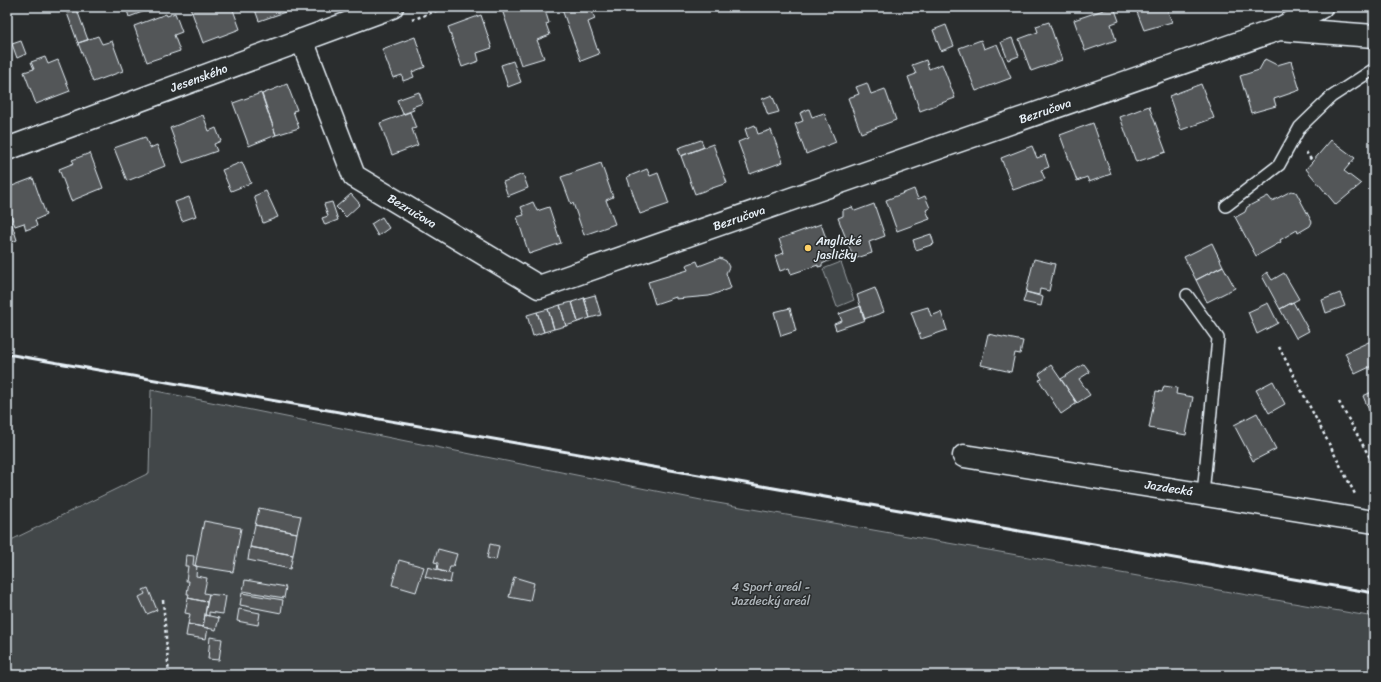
<svg xmlns="http://www.w3.org/2000/svg" width="1381" height="682" font-family="Sriracha,sans-serif">
	<style>
		.green { fill: #424648; stroke: #959ca0 }
		.building { fill: #535759; stroke: #e8f1f8 }
		.lines { fill: none; stroke-linecap: round; stroke-linejoin: round }
		.lane-casing { stroke: #e8f1f8; stroke-width: 14 }
		.street-casing { stroke: #e8f1f8; stroke-width: 25 }
		.path { stroke: #e8f1f8; stroke-width: 2.5; stroke-dasharray: 3 3; stroke-linecap: butt }
		.lane { stroke: #2a2d2e; stroke-width: 11 }
		.street { stroke: #2a2d2e; stroke-width: 22 }
		.rail { stroke: #e8f1f8; stroke-width: 3 }
		.poi-dot { fill: #ffd166; stroke: #2a2d2e; stroke-width: 1.5 }
		.labels { text-anchor: middle; stroke-width: 3; stroke-linejoin: round; paint-order: stroke }
		.street-label { font-size: 12px; fill: #e8f1f8; stroke: #2a2d2e }
		.poi-label { font-size: 12px; fill: #e8f1f8; stroke: #2a2d2e; text-anchor: start }
		.park-label { font-size: 12px; fill: #aeb5ba; stroke: #2a2d2e }
	</style>
	<rect width="100%" height="100%" fill="#2a2d2e"/>
	<filter id="ink" filterUnits="userSpaceOnUse"><feTurbulence type="fractalNoise" baseFrequency=".025" numOctaves="2"/><feDisplacementMap in="SourceGraphic" scale="8" xChannelSelector="R" yChannelSelector="G"/><feConvolveMatrix kernelMatrix="1 2 1 2 8 2 1 2 1" color-interpolation-filters="sRGB"/></filter>
	<g filter="url(#ink)">
		<path class="green" d="M841,262L854,300L837,307L823,269Z
			M151,390L706,501L1374,617V675H7V542L149,473Z"/>
		<path class="building" d="M126,7H144L145,11L129,17Z
			M190,7H232L240,29L203,43Z
			M254,7H290L291,10L259,21Z
			M501,7H544L549,23L546,24L550,35L537,40L544,58L521,65Z
			M561,7H593L591,8L595,19L588,22L599,54L581,61Z
			M1112,7H1114L1119,21L1111,24L1116,40L1085,51L1074,20Z
			M1135,7H1166L1172,22L1144,30Z
			M77,10L88,40L78,43L67,13Z
			M175,13L182,32L174,35L180,51L147,62L134,26L166,14L167,16Z
			M481,15L492,48L477,53L479,61L462,67L448,27Z
			M1049,22L1062,60L1031,71L1019,39L1038,32L1036,26Z
			M946,25L954,46L941,51L933,30Z
			M98,36L102,44L112,41L123,71L93,82L78,43Z
			M415,37L425,67L412,72L414,77L403,81L402,75L393,78L382,49Z
			M1012,38L1019,56L1008,60L1001,42Z
			M981,40L984,49L997,44L1011,78L976,91L959,48Z
			M21,41L26,54L17,58L12,44Z
			M45,57L48,64L58,60L70,91L36,104L24,72L34,69L31,62Z
			M1265,59L1277,65L1291,61L1300,90L1274,99L1276,106L1251,113L1240,76L1259,70Z
			M926,60L929,69L942,64L955,98L920,111L908,77L916,74L912,65Z
			M513,61L521,82L508,87L501,65Z
			M867,83L871,94L885,89L896,120L861,133L848,98L859,94L856,87Z
			M287,84L297,110L293,111L299,128L276,135L262,94Z
			M1201,84L1214,118L1181,130L1169,96Z
			M419,92L423,103L412,107L414,110L403,114L397,100Z
			M261,93L276,135L249,146L233,103Z
			M772,95L779,112L768,115L762,99Z
			M1149,106L1166,152L1136,162L1120,117Z
			M809,109L812,117L824,113L836,142L806,154L795,124L803,121L800,113Z
			M410,112L416,128L412,129L418,145L392,155L380,123Z
			M203,115L209,131L216,128L221,141L214,144L217,151L183,163L170,128Z
			M1093,123L1111,174L1089,182L1087,177L1077,181L1060,135Z
			M755,125L758,134L771,130L783,162L750,174L738,142L748,138L745,129Z
			M145,137L150,148L157,145L165,166L127,181L114,148Z
			M701,140L704,147L681,156L678,148Z
			M1331,140L1355,158L1344,171L1361,184L1336,205L1306,169Z
			M713,144L727,183L695,194L681,156Z
			M1032,146L1037,158L1045,155L1049,167L1041,170L1045,179L1013,190L1001,158Z
			M90,153L103,188L71,201L59,169L74,163L72,160Z
			M242,162L251,183L231,191L222,170Z
			M601,163L613,197L606,200L615,224L584,235L573,203L571,204L561,177Z
			M647,169L650,176L658,173L669,204L640,214L627,177Z
			M523,174L528,188L508,196L503,182Z
			M33,178L46,215L35,220L37,226L26,230L24,223L15,226L7,206V188Z
			M914,189L918,199L925,196L930,208L926,210L930,219L897,231L886,200Z
			M266,191L278,217L263,223L254,196Z
			M1291,191L1296,192L1312,222L1310,226L1298,233L1297,230L1280,240L1281,242L1256,256L1234,215L1236,217L1245,212L1247,207L1268,196L1272,201Z
			M351,194L360,204L346,217L336,207Z
			M189,197L196,216L182,221L175,202Z
			M332,202L338,220L325,225L322,218L328,216L324,204Z
			M533,202L537,211L549,207L561,243L529,254L517,217L524,215L521,207Z
			M874,204L885,236L869,242L872,253L854,259L838,218L843,216V210L852,207L855,211Z
			M382,217L389,228L378,236L371,224Z
			M10,218L17,240L7,244V219Z
			M821,224L828,244L832,242L837,257L822,264V266L818,267V265L791,274L789,268L780,271L775,256L784,253L779,239Z
			M931,234L934,244L916,250L913,240Z
			M1212,243L1223,266L1196,280L1184,257Z
			M720,258L726,261L729,267L726,273L731,288L709,296L676,299V297L655,304L648,282L688,270L686,265L697,261L699,266Z
			M1034,259L1055,264L1049,291L1040,289L1039,295L1026,292Z
			M1223,266L1235,288L1207,302L1196,280Z
			M1267,272L1272,280L1284,273L1299,299L1280,309L1262,276Z
			M875,288L884,312L864,319L857,295Z
			M1026,292L1043,297L1041,306L1023,302Z
			M1340,293L1345,306L1326,313L1322,300Z
			M595,295L601,315L590,318L584,298Z
			M584,298L590,318L578,322L572,302Z
			M572,302L578,322L566,326L560,305Z
			M1293,302L1309,331L1296,338L1280,309Z
			M1268,303L1278,323L1257,334L1248,312Z
			M560,305L566,326L554,329L548,309Z
			M861,306L865,320L836,330L834,324L842,321L839,314Z
			M928,307L931,316L941,312L947,330L921,339L911,312Z
			M790,308L796,331L781,336L774,312Z
			M548,309L554,329L544,332L537,312Z
			M537,312L544,332L533,336L527,315Z
			M988,334L1023,341L1020,354L1015,353L1011,372L981,365Z
			M1373,340L1374,365L1355,374L1345,353Z
			M1084,364L1090,372L1079,379L1090,395L1077,403L1061,379Z
			M1051,365L1077,403L1061,414L1039,380L1042,379L1039,374Z
			M1273,381L1285,404L1269,413L1256,390Z
			M1164,386L1177,388L1176,394L1193,397L1186,435L1149,428L1156,391L1162,392Z
			M1374,391V422L1363,396Z
			M1257,413L1276,449L1253,461L1234,425Z
			M259,508L301,516L297,533L255,525Z
			M204,521L241,528L233,572L195,566Z
			M255,525L297,533L293,555L250,547Z
			M490,544L499,546L496,560L487,558Z
			M250,547L293,555L290,569L248,560Z
			M438,549L457,554L453,567H450L448,573L437,570L438,563L434,562Z
			M186,555L194,556L193,565L197,566L196,576L207,578L204,593L209,594L207,602L188,598L189,594H187L189,581H186L188,566H185Z
			M399,560L424,567L416,592L392,585Z
			M428,567L452,574L450,583L425,577Z
			M514,577L534,583L530,601L509,597Z
			M245,580L286,587L284,598L243,591Z
			M148,588L157,610L147,614L139,597L145,594L143,590Z
			M242,593L283,600L281,613L240,605Z
			M209,594L226,596L223,614L209,612V616L205,615Z
			M188,598L207,602L203,627L188,624L190,614L185,613Z
			M239,609L260,613L258,625L237,621Z
			M205,615L219,618L216,630L203,627Z
			M188,624L208,628L206,639L186,636Z
			M210,637L222,639L219,660L208,659Z"/>
		<g class="lines">
			<g class="lane-casing">
				<path id="lane" d="M1226,206L1279,165L1300,127L1331,97L1374,69
					M1187,295L1218,338L1203,494"/>
			</g>
			<g class="street-casing">
				<path id="street" d="M1279,29L1321,7
					M302,40L354,176L539,287L1279,29L1374,36
					M7,149L392,7
					M964,456L1374,522"/>
			</g>
			<path class="path" d="M412,20L446,7
				M1306,152L1312,161
				M1279,347L1356,496
				M1339,402L1374,465
				M163,600L169,675"/>
			<use href="#lane" class="lane"/>
			<use href="#street" class="street"/>
			<path class="rail" d="M7,354L1374,593"/>
		</g>
	</g>
	<circle class="poi-dot" cx="808" cy="248" r="4"/>
	<g class="labels">
		<g class="street-label">
			<text transform="translate(199 78) rotate(-20)" y="4">Jesenského</text>
			<text transform="translate(1045 111) rotate(-19)" y="4">Bezručova</text>
			<text transform="translate(412 211) rotate(31)" y="4">Bezručova</text>
			<text transform="translate(739 218) rotate(-19)" y="4">Bezručova</text>
			<text transform="translate(1169 488) rotate(9)" y="4">Jazdecká</text>
		</g>
		<g class="poi-label">
			<text x="816" y="245">Anglické<tspan x="816" dy="14">jasličky</tspan></text>
		</g>
		<g class="park-label">
			<text x="771" y="591">4 Sport areál -<tspan x="771" dy="14">Jazdecký areál</tspan></text>
		</g>
	</g>
	<rect width="1381" height="682" fill="none" stroke="#2a2d2e" stroke-width="24"/>
	<rect x="12" y="12" width="1357" height="658" fill="none" stroke="#e8f1f8" stroke-width="1.5" filter="url(#ink)"/>
</svg>
